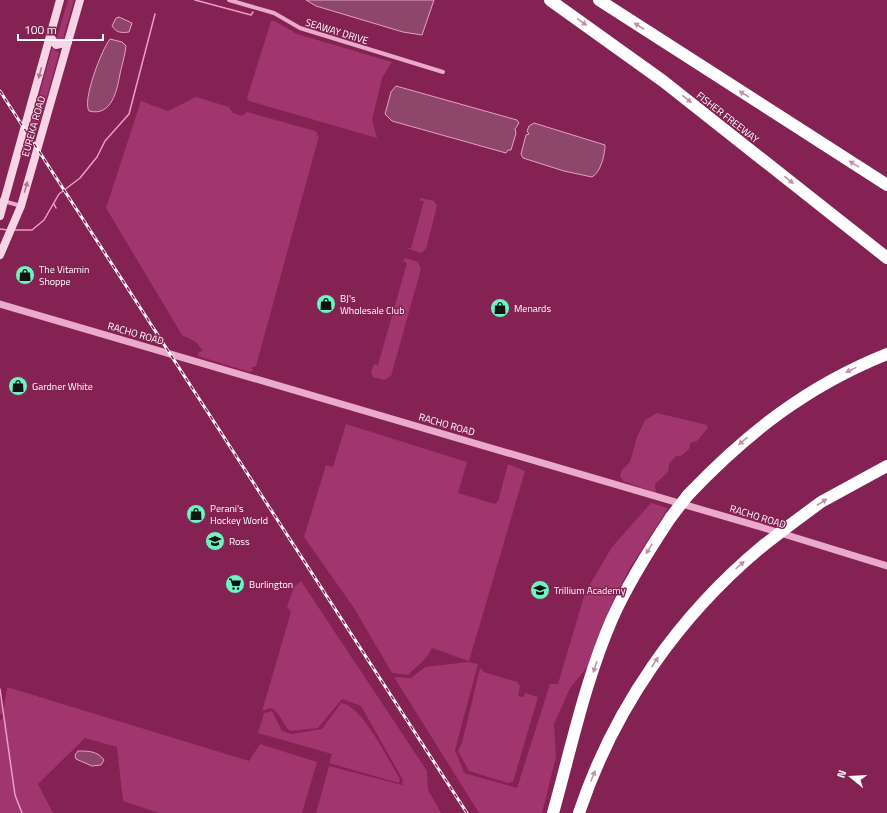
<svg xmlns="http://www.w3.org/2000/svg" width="887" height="813" font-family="'Titillium Web',sans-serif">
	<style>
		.green { fill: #a1356e }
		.water { fill: #8e476a; stroke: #ea9ec6 }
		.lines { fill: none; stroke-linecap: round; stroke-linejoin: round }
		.stream { stroke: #ea9ec6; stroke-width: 1.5 }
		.minor { stroke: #e9aacb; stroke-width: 4 }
		.tertiary { stroke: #e9aacb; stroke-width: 7 }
		.secondary { stroke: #f7d5e6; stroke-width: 8 }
		.motorway { stroke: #fff; stroke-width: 12 }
		.rail-casing { stroke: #fff; stroke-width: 3 }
		.rail { stroke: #842253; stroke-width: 1.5; stroke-dasharray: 4.5; stroke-linecap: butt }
		.motorway-bridge { stroke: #fff; stroke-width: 12 }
		.oneway { fill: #c290a9 }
		.oneway2 { fill: #b87395 }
		.labels { text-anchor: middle; stroke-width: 3; stroke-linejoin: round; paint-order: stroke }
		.street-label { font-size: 10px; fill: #fff; stroke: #842253 }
		.poi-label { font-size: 10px; fill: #fff; stroke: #842253; text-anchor: start }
	</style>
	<rect width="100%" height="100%" fill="#842253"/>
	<path class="green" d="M68,0H74L63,39L58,40L57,38Z
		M271,21H275L297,34L392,62L382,78L372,120L377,138L249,101L247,98Z
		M52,48L59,53L39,125L32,122Z
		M196,97L229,107L233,113L242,116L247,112L315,131L318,134L316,135L319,136L256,366L251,368L254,370L249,372L198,356L199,352L203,351L196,342L182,335L106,208L141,101L168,111Z
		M421,198L434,201L437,206L426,249L421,253L406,248H411L424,201L419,200Z
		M405,258L418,262L421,269L391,376L384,380L373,377L371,373L374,364L378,365L407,263L403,261Z
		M657,413L707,425L708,428L697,441L690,443L689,449L681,456H676L669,464L668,472L655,484L656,493L623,481L620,476L622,470L630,462L637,437L645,420Z
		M346,424L467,462L458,493L495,504L498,501L508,464L525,471L469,661L432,648C427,660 416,666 408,675L392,673L354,608L304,537L326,465L333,467Z
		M651,503L668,508L628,571L608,612L588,666L570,688L554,724L556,757L542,813H479L394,677L411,678L425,667L468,662L478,664L455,750L464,773L517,788L550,684H558L585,593L612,547Z
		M301,581L427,771L428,790L441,813H316L329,766L402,785L403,780L361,706L342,699L318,728L290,731C282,724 281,713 271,708L262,711L291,612L287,607L294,587Z
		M480,668L484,672L517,682L520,686L518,696L524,697L525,693L538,697L513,782L508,783L469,771L458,751L462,743Z
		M7,687L249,761L260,744L317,762L302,813H159L123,801L117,747L85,738L38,784L53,813H0V719L2,720L3,715L0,714V696L3,715Z
		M341,703C362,705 389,761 400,779L399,783L329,763L332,754L258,733L264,713L272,711L282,731L292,734L322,729Z"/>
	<path class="water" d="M306,0H434L422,35L403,32L316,6Z
		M119,17L132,23L129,32C121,33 117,33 112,26L116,18Z
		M110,39L122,42L126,46C125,55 122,65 120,74C117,90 112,117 89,111C82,100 102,49 110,39Z
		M396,86L517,120L519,123L515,129L516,133L511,150H508L506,153L392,121L385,114L391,92Z
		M534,123L605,145C605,154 601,172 592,177L564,171L523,158L521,154L526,135L529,134L527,131L529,126Z
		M78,751C88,751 98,751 104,760L101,765L92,766L76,759L75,755Z"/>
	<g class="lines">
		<path class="stream" d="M195,0L251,15L253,12
			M54,204L56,208
			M0,229L8,230
			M14,230H32L44,220L59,194L80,178L97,157L105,141L129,114L155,14
			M0,689L15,795L22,813"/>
		<path class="minor" d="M229,0L274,13L300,28L443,72
			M0,200L21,206"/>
		<path class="tertiary" d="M0,304L764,528L887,566"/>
		<path class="secondary" d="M50,36L56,45L68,42
			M0,216L60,0
			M0,255L21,206L80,0"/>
		<path class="motorway" d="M550,0L663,81L887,258
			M599,0L887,185
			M688,495C747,433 807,386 887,354
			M790,525L821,502L887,466
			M553,813C571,749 585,681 612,619C628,583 649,550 671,517
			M579,813C614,708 679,615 764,545"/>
		<g class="rail-casing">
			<path id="rail" d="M0,91L467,813"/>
		</g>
		<use href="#rail" class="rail"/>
		<path class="motorway-bridge" d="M671,517L688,495
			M764,545L790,525"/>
	</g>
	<defs><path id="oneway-solid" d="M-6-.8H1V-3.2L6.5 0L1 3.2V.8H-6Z"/></defs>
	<g class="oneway">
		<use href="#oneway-solid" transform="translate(582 22) rotate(35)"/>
		<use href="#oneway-solid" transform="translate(639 26) rotate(-147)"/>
		<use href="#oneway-solid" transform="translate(744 94) rotate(-148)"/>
		<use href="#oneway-solid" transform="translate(687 99) rotate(38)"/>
		<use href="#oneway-solid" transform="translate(854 164) rotate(-148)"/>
		<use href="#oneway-solid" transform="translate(789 180) rotate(39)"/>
		<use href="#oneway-solid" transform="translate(851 370) rotate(154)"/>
		<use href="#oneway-solid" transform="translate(743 441) rotate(139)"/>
		<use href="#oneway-solid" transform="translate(822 502) rotate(-33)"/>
		<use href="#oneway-solid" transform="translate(649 549) rotate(122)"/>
		<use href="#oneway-solid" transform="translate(740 565) rotate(-42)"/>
		<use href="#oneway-solid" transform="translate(655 662) rotate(-56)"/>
		<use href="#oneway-solid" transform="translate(595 667) rotate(108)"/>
		<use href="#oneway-solid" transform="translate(593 776) rotate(-68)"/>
	</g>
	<g class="oneway2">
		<use href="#oneway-solid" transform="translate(40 73) rotate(105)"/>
		<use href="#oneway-solid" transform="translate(26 187) rotate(-74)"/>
	</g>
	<defs>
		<g id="shop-disc" transform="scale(1)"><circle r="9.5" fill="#6cf5c4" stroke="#842253"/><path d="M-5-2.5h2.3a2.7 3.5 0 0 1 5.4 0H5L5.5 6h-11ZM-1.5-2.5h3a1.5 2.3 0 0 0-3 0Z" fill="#111"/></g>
		<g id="university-disc" transform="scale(1)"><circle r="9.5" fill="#6cf5c4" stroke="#842253"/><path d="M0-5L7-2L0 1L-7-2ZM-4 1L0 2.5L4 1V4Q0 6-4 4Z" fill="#111"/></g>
		<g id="supermarket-disc" transform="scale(1)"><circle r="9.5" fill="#6cf5c4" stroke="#842253"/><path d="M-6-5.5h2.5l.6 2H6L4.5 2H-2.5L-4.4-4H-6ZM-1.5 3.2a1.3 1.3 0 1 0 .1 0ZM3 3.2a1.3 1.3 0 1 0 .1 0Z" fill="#111"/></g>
		<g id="school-disc" transform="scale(1)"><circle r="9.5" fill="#6cf5c4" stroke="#842253"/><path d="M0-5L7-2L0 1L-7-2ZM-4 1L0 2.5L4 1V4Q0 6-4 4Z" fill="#111"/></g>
	</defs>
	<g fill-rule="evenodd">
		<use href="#shop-disc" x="25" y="275"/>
		<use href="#shop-disc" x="326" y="304"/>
		<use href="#shop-disc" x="500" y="308"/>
		<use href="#shop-disc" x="18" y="386"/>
		<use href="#shop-disc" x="196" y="514"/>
		<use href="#university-disc" x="215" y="541"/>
		<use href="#supermarket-disc" x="235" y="584"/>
		<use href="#school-disc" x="540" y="590"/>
	</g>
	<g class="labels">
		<g class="street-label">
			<text transform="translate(337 31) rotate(17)" y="4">SEAWAY DRIVE</text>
			<text transform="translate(728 117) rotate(38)" y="4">FISHER FREEWAY</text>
			<text transform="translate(33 126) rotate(-74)" y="4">EUREKA ROAD</text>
			<text transform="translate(136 333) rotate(16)" y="4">RACHO ROAD</text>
			<text transform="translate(447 424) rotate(16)" y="4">RACHO ROAD</text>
			<text transform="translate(758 516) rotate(17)" y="4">RACHO ROAD</text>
		</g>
		<g class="poi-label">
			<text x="39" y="273">The Vitamin<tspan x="39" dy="12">Shoppe</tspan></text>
			<text x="340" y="302">BJ's<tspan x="340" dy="12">Wholesale Club</tspan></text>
			<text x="514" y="312">Menards</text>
			<text x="32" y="390">Gardner White</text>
			<text x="210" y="512">Perani's<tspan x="210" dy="12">Hockey World</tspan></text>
			<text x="229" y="545">Ross</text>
			<text x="249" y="588">Burlington</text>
			<text x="554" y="594">Trillium Academy</text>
		</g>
	</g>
	<g transform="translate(851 777) rotate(288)" stroke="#842253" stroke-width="3" paint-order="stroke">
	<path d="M0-3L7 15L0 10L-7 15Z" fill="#ffffff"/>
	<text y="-6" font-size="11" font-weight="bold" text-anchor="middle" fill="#ffffff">N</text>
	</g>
	<path d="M18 34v6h85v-6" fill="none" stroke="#ffffff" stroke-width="2"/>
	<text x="24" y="34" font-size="12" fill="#ffffff" stroke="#842253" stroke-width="3" paint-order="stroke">100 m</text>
</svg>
